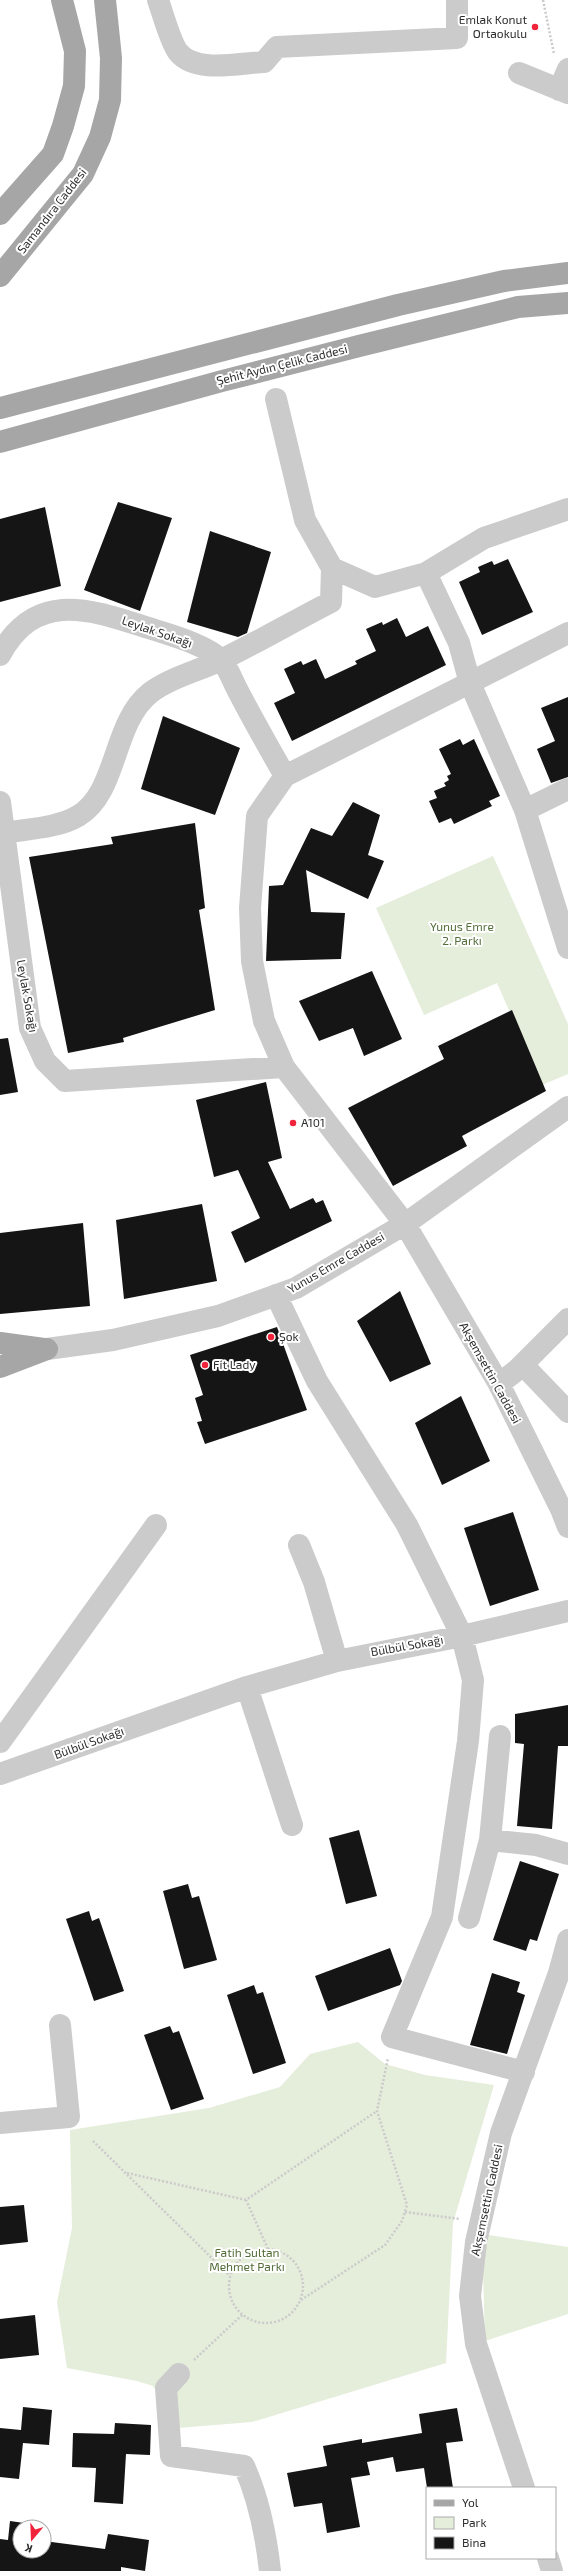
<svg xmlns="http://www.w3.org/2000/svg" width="568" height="2571" font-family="'Exo 2',sans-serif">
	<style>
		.green { fill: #e5eddb }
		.building { fill: #151515 }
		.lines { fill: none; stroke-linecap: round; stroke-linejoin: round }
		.path { stroke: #cbcbcb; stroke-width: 2.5; stroke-dasharray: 2 2; stroke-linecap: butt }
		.minor { stroke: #cbcbcb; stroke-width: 22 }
		.major { stroke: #a6a6a6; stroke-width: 22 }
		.poi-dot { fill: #f1243c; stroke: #fff; stroke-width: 1.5 }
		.labels { text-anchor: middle; stroke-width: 4; stroke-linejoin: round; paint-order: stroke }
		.poi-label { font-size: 12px; fill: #2e2e2e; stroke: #fff; text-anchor: start }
		.street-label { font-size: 12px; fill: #2e2e2e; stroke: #fff }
		.park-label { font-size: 12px; fill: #536d39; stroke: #fff }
	</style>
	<rect width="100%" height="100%" fill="#fff"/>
	<path class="green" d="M493,856L568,1024V1074L542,1085L497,983L424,1015L376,908Z
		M358,2042L385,2064L425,2075L494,2085L453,2223L446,2363L252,2422L178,2428L153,2386L137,2381L67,2368L57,2302L72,2228L70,2130L209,2108L280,2087L310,2054Z
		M482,2234L568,2247V2314L485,2341Z"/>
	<path class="building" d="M118,502L172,518L140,611L84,590Z
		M45,507L61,586L0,602V519Z
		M210,531L271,552L247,633L238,637L187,622Z
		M508,559L533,612L482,635L459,582L480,572L478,567L492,561L494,565Z
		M397,618L406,637L428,626L446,665L292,741L274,703L295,693L284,669L301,661L303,665L316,659L325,679L357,664L355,661L376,651L366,629L382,622L383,625Z
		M568,697V777L551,783L537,749L555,741L541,708Z
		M163,716L240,748L215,815L141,789Z
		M460,739L463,745L474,739L500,796L489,801L492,806L454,824L451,818L439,823L429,801L437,798L434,791L446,786L444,783L449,780L447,776L451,774L439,749Z
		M353,802L380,815L368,855L384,861L368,899L306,870L311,912L345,913L341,959L266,961L269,886L283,885L311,828L332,836Z
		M195,823L205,908L199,910L215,1010L123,1038L124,1042L68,1053L29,857L113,844L111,837Z
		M372,971L402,1039L364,1056L353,1028L319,1041L299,1001Z
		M512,1010L546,1091L462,1136L467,1146L393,1186L348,1108L444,1059L438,1046Z
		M8,1038L18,1092L0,1095V1039Z
		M266,1082L282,1158L268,1162L290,1209L313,1198L316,1203L323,1200L332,1221L245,1263L231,1232L260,1218L238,1170L214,1177L196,1100Z
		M202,1204L217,1281L124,1299L116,1220Z
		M83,1223L90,1306L0,1314V1233Z
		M400,1291L431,1364L390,1382L357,1321Z
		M277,1327L307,1410L205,1444L197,1422L202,1421L195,1398L203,1395L190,1355Z
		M461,1396L490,1461L442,1485L415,1423Z
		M513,1512L539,1590L490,1606L464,1528Z
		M568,1705V1746H558L552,1829L517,1826L524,1744L515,1743V1714Z
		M359,1830L377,1896L346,1904L329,1838Z
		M520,1861L559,1874L537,1941L530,1939L526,1951L493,1940Z
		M188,1884L192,1898L199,1896L217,1960L184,1969L163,1891Z
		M89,1911L92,1921L99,1918L124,1991L94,2001L66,1919Z
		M390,1948L402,1981L400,1985L328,2011L315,1976Z
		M492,1973L520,1982L517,1992L525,1995L507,2054L470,2045Z
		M254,1985L257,1994L263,1992L286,2063L253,2074L227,1995Z
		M170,2026L173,2033L179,2031L204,2099L171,2110L144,2035Z
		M24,2205L28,2242L0,2245V2207Z
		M35,2315L39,2355L0,2359V2319Z
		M23,2407L52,2410L49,2445L23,2443L19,2479L0,2477V2428L21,2430Z
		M457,2408L463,2441L446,2443L453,2488H427L424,2468L396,2472L393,2457L367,2462L370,2475L351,2478L360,2527L327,2533L322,2503L294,2507L287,2473L327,2466L323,2446L362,2439V2443L422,2433L419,2414Z
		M115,2423L151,2425L150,2455L126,2454L123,2504L94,2502L96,2468L72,2467L73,2433L114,2434Z
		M10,2521L45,2526L44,2539V2527H20V2551H44V2541L105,2549L108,2534L149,2540L145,2571L121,2567V2571H0V2539L8,2540Z"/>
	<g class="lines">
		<path class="path" d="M543,0L554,54
			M93,2141L230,2276
			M127,2173L246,2200
			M405,2212L460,2219
			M268,2249L246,2200L377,2111
			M229 2286a37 37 0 1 1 74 0a37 37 0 1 1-74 0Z
			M301,2300L385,2245L402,2221L407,2205L377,2111L388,2058
			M194,2360L242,2315"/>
		<path class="minor" d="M158,0C163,14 170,41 178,52C196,74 239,63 264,62L277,47L457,38V0
			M519,73L568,93
			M559,90L568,69
			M276,399L305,520L332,568L375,587L426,573L484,538L568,509
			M426,573L459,643L470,683L525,810L568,948
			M568,633L285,776L257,816L250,908L252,961L264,1021L284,1067L405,1224L499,1384L561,1509L568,1527
			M0,655C37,587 94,611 152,629C170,635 207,645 221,660C228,667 233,682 238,691C253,720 269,748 285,776
			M0,802L30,1028L45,1061L65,1081L284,1067
			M525,810L568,789
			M4,833C27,829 58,828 78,816C118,793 112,723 150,693C169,678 198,671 221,660C258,642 294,621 331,602L332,568
			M276,1295L317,1381L407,1525L462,1636L473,1680L468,1741L442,1917L392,2037L524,2072
			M47,1349L113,1340L218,1316L296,1288L405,1224L568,1107
			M523,1365L568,1412
			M499,1384L517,1370L568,1319
			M299,1545L314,1582L337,1661
			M247,1687L292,1825
			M0,1742L156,1525
			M0,1774L247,1687L337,1661L462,1636L568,1611
			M490,1840L536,1845L568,1854
			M469,1918L490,1840L500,1736
			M0,2123L69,2117L60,2025
			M179,2374L166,2388L171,2456L244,2466C259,2499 266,2535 270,2571
			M524,2488L476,2344L470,2296L476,2242L501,2133L559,1973L568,1940
			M548,2558L552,2571"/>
		<path class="major" d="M0,214L53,154L63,126L74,86L75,51L62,0
			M0,276L83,174L100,137L110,100L111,58L105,0
			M0,408L398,305L504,281L568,273
			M0,442L222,381L359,346L518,307L568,303
			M0,1343L44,1349
			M0,1367L47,1349"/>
	</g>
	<g class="poi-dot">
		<circle cx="535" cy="27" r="4"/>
		<circle cx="293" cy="1123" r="4"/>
		<circle cx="271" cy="1337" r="4"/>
		<circle cx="205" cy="1365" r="4"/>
	</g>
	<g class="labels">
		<g class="poi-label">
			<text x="527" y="24" text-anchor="end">Emlak Konut<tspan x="527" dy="14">Ortaokulu</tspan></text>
			<text x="301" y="1127">A101</text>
			<text x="279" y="1341">Şok</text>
			<text x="213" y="1369">Fit Lady</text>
		</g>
		<g class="street-label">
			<text transform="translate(52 211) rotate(-52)" y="4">Samandıra Caddesi</text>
			<text transform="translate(282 365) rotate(-14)" y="4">Şehit Aydın Çelik Caddesi</text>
			<text transform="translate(157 632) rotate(19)" y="4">Leylak Sokağı</text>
			<text transform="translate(27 996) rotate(80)" y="4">Leylak Sokağı</text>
			<text transform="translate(336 1263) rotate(-30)" y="4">Yunus Emre Caddesi</text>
			<text transform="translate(490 1373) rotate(61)" y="4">Akşemsettin Caddesi</text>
			<text transform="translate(407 1646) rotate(-10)" y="4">Bülbül Sokağı</text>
			<text transform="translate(89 1743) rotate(-20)" y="4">Bülbül Sokağı</text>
			<text transform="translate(487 2200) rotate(-78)" y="4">Akşemsettin Caddesi</text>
		</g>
		<g class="park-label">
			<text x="462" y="931">Yunus Emre<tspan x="462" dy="14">2. Parkı</tspan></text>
			<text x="247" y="2257">Fatih Sultan<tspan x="247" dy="14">Mehmet Parkı</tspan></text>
		</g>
	</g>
	<rect x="426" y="2487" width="130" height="72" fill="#ffffff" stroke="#ababab"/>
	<rect x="434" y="2500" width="20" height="6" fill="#a6a6a6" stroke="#ababab"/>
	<text x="462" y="2507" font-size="12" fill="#2e2e2e">Yol</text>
	<rect x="434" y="2517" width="20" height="12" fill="#e5eddb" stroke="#ababab"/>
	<text x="462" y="2527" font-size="12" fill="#2e2e2e">Park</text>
	<rect x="434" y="2537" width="20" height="12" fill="#151515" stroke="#ababab"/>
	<text x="462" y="2547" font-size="12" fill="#2e2e2e">Bina</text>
	<g transform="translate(32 2539) rotate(199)"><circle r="19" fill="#ffffff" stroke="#ababab"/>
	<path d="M0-3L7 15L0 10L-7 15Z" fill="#f1243c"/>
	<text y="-6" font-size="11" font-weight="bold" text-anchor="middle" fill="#2e2e2e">K</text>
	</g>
</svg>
